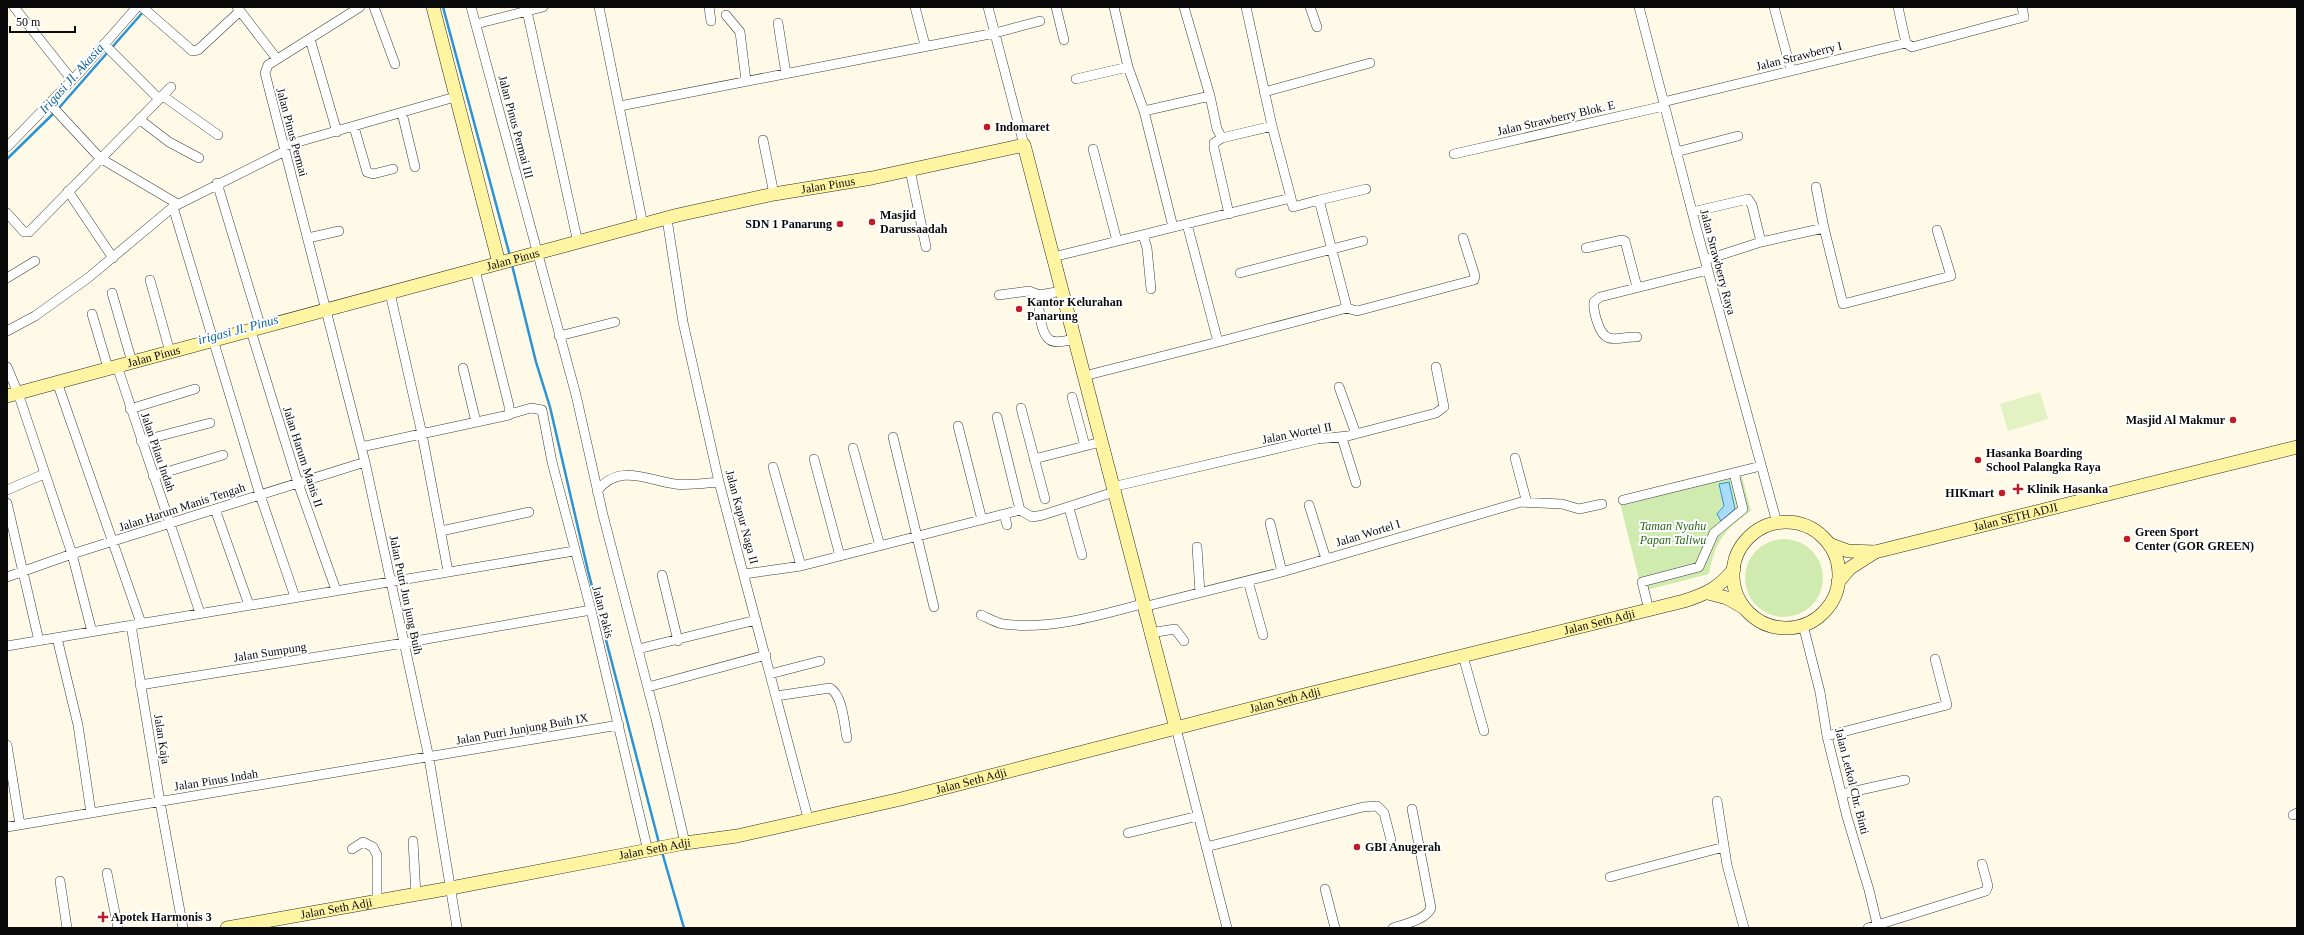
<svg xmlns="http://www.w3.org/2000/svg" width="2304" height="935" font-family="Georgia,serif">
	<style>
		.green { fill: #cfebaf }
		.pitch { fill: #e2f2c2 }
		.water { fill: #a9dcfa; stroke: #2b93d5 }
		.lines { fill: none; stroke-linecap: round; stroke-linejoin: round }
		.stream { stroke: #2b93d5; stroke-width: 2.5 }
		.street-casing { stroke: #3d3d3d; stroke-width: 10 }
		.secondary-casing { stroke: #2c2c2c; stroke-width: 14 }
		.street { stroke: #fff; stroke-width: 9 }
		.secondary { stroke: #fff4a2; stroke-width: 13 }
		.poi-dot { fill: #c11b25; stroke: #fff; stroke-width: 1.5 }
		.labels { text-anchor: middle; stroke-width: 4; stroke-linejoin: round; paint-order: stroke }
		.street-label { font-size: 12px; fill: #0a0a0a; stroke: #fff }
		.poi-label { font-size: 12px; font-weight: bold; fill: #0a0a0a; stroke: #fff; text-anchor: start }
		.park-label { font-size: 12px; font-style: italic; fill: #296418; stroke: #fff }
		.water-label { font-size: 13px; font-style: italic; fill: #0e63a2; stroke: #fff }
	</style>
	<rect width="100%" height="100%" fill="#fffae7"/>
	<path class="green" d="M1740,469L1751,511C1724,530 1715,542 1709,574L1642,591L1619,499Z
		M1745 578a39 39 0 1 1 78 0a39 39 0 1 1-78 0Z"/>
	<path class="pitch" d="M2040,392L2048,419L2008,431L2000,404Z"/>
	<path class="water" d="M1729,482L1735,509L1721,521L1717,514L1724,506L1719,484Z"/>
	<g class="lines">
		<path class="stream" d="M443,7L510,256
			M58,109L143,12
			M7,159L55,112
			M512,265L536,362L550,407L588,571L659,843
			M662,852L684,928"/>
		<g class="street-casing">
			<path id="street" d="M14,7L72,80
				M142,7L188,47L192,51L198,50L240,11
				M237,7L277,59
				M360,7L268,65L265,73L365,462L429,758L457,928
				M374,7L395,64
				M471,7L576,395L603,515L656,719L685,843
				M599,7L643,225
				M709,7L711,21
				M915,7L925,45
				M988,7L1024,145
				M1056,7L1064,40
				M1114,7L1128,67
				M1184,7L1210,96L1217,129L1222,138L1272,126
				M1246,7L1272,126L1291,198
				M1310,7L1317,27
				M1639,7L1696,227L1777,523
				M1774,7L1791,70
				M527,11L578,243
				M726,15L740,32L746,81
				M778,23L786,74
				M476,24L543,7
				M310,39L337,132
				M1906,43L1912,47L2024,17L2022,7
				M104,44L159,99
				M1076,79L1128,67L1144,111L1173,227
				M1264,92L1370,63
				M163,96L218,135
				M1663,102L1906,43L1898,7
				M49,103L100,158L176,203
				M620,106L995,33L1040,21
				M1144,111L1210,96
				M402,113L415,167
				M139,119L169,142L199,158
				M354,127L367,172L373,174L393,169
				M1222,138L1214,143V148L1229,214
				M763,140L774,194
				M284,146L455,97
				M7,147L80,72L137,7
				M1093,149L1117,241
				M285,151L173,207L260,495L295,597
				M1676,152L1738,136
				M1454,154L1664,106
				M910,170L926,247
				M217,183L261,328
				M1816,187L1824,228L1843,304L1951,276L1937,230
				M68,191L113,258
				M1319,200L1366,189
				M1692,212L1748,199L1752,205L1761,242
				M7,213L24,232H29L171,87
				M667,219L683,322L719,482L808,818
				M1143,235L1147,248L1151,289
				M308,238L339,231
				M1586,248L1622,240L1625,241L1637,287
				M1053,257L1291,198L1293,207L1319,200L1347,308L1218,342L1187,224
				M1705,260L1761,242L1824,228
				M1240,273L1363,241
				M7,278L35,261
				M150,280L170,352
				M112,293L132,362
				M390,293L422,434L448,571
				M999,295L1029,291L1039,295L1062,291
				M1039,295C1038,305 1040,334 1050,340C1056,344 1068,340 1075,339
				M1347,308L1357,311L1474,280L1475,276L1463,238
				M92,314L108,368
				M7,331L35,316L88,278L173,207
				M251,331L298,483L336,590
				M559,336L615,322
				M1637,337C1618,336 1606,347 1598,324C1595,316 1593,310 1594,302L1600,297L1708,270
				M117,366L200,613
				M7,367L18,393L72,554L92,632
				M463,368L476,422
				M1084,376L1218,342
				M57,382L141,623
				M1339,387L1356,434
				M1072,397L1085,446
				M1021,408L1045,499
				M130,409L195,389
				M510,414L531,408L542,410L552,462L591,610L648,851
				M997,417L1020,510
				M958,426L982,520
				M893,437L934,607
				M1342,438L1356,483
				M141,441L210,423
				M361,447L509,415V406L475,270
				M853,448L880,546
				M1515,458L1527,503
				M814,459L840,556
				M1034,459L1101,442
				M773,467L801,566
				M153,476L223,455
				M1112,487L1317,439L1348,436L1436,413L1444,407L1436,367
				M7,490L44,474
				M597,491C619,463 647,480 675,484C689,486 705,483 719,482
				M1623,500L1761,466
				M7,503L39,641
				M1309,505L1326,559
				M1069,508L1082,555
				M215,509L249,605
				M1004,514L1020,510L1032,517L1043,515L1114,492
				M1270,523L1282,572
				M441,531L529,512
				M1197,547L1200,593
				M744,574L801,566L1004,514L1007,525
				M662,575L678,641
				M7,577L72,554L365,462
				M1248,581L1263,635
				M1647,602L1642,582L1699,567L1714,533L1743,509L1734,473
				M1143,607L1282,572L1521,502L1562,504L1579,509L1602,504
				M981,615C988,618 996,623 1003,624C1050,630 1097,616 1142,604
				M131,625L160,802L183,928
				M1803,625L1820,692L1827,736L1847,817L1869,890L1878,928
				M1150,633L1175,629L1184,641
				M57,638L78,725L91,813
				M7,646L574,551
				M638,649L756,620
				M1463,656L1484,731
				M770,674L820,661
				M140,685L404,643L591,610
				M648,687L766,655
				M776,696L830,688C843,696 844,724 847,738
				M1176,728L1227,928
				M1827,736L1947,705L1935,659
				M7,745L20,825
				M1842,794L1905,780
				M1717,801L1727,865L1744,928
				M2293,815L2297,813
				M7,827L619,725
				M1128,833L1198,816
				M413,841L416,895
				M1206,847L1363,807L1377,806L1384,813L1391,840
				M352,849L363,842L373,847L377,855V901
				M107,873L118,928
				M1610,877L1724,847
				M60,881L67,928
				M1325,889L1335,928
				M1393,928C1404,924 1426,920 1431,908L1412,809
				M1868,928L1986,891L1988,886L1982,864"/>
		</g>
		<g class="secondary-casing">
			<g id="secondary">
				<path d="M433,7L499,263"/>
				<path id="s1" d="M7,396L678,215L774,194L872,178L1024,145L1176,728"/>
				<circle cx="1786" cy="575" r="53"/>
				<path d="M1829,544L1848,551L1875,552"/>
				<path id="s2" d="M1838,582L1850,568L1875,552L2297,447"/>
				<path d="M1708,593L1727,598L1743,607"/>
				<path id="s3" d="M227,928L451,888L685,843L737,836L901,799L1296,697L1684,601C1706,594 1719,588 1734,569"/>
			</g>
		</g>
		<use href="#street" class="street"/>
		<use href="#secondary" class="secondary"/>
	</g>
	<g class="poi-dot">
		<circle cx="987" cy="127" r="4"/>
		<circle cx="872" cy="222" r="4"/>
		<circle cx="840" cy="224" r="4"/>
		<circle cx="1019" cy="309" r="4"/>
		<circle cx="2233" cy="420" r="4"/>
		<circle cx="1978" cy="460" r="4"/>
		<path d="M2016 483h4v4h4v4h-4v4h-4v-4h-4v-4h4z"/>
		<circle cx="2002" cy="493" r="4"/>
		<circle cx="2127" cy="539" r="4"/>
		<circle cx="1357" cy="847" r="4"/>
		<path d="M101 911h4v4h4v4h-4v4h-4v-4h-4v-4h4z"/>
	</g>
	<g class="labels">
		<g class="street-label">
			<text transform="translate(1799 56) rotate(-14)" y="4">Jalan Strawberry I</text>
			<text transform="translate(1556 118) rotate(-13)" y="4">Jalan Strawberry Blok. E</text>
			<text transform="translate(516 127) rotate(75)" y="4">Jalan Pinus Permai III</text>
			<text transform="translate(292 132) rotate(75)" y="4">Jalan Pinus Permai</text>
			<text dy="4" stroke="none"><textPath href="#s1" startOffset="848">Jalan Pinus</textPath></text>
			<text dy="4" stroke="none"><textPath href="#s1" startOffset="524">Jalan Pinus</textPath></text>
			<text transform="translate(1718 262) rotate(75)" y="4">Jalan Strawberry Raya</text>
			<text dy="4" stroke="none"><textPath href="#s1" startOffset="152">Jalan Pinus</textPath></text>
			<text transform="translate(1297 433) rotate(-11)" y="4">Jalan Wortel II</text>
			<text transform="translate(158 452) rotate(71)" y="4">Jalan Pilau Indah</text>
			<text transform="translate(303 457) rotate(72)" y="4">Jalan Harum Manis II</text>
			<text transform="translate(182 507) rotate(-18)" y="4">Jalan Harum Manis Tengah</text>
			<text transform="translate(742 517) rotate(75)" y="4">Jalan Kapur Naga II</text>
			<text dy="4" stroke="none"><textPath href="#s2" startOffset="193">Jalan SETH ADJI</textPath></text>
			<text transform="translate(1368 533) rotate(-17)" y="4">Jalan Wortel I</text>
			<text transform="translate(406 595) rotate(78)" y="4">Jalan Putri Jun jung Buih</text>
			<text transform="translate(603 612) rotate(75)" y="4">Jalan Pakis</text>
			<text dy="4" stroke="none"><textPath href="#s3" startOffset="1407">Jalan Seth Adji</textPath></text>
			<text transform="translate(270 652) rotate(-9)" y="4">Jalan Sumpung</text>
			<text dy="4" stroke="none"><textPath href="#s3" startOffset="1083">Jalan Seth Adji</textPath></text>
			<text transform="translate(522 729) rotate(-10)" y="4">Jalan Putri Junjung Buih IX</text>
			<text transform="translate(162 739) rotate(81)" y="4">Jalan Kaja</text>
			<text transform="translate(216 780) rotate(-9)" y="4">Jalan Pinus Indah</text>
			<text dy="4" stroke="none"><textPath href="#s3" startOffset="759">Jalan Seth Adji</textPath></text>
			<text transform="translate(1852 781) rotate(76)" y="4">Jalan Letkol Chr. Binti</text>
			<text dy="4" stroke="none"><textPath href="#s3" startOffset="435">Jalan Seth Adji</textPath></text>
			<text dy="4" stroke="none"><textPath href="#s3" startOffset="111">Jalan Seth Adji</textPath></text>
		</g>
		<g class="poi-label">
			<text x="995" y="131">Indomaret</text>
			<text x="880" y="219">Masjid<tspan x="880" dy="14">Darussaadah</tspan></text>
			<text x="832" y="228" text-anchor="end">SDN 1 Panarung</text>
			<text x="1027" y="306">Kantor Kelurahan<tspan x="1027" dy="14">Panarung</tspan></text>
			<text x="2225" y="424" text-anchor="end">Masjid Al Makmur</text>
			<text x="1986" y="457">Hasanka Boarding<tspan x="1986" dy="14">School Palangka Raya</tspan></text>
			<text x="2027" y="493">Klinik Hasanka</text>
			<text x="1994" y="497" text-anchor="end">HIKmart</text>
			<text x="2135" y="536">Green Sport<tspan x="2135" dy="14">Center (GOR GREEN)</tspan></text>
			<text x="1365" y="851">GBI Anugerah</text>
			<text x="111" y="921">Apotek Harmonis 3</text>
		</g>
		<g class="park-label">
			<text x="1673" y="530">Taman Nyahu<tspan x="1673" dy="14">Papan Taliwu</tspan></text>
		</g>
		<g class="water-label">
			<text transform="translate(71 78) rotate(-48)" y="5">Irigasi Jl. Akasia</text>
			<text transform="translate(238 329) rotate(-15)" y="5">irigasi Jl. Pinus</text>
		</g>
	</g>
	<rect width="2304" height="935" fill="none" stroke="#0a0a0a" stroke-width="16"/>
	<path d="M10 26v6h65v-6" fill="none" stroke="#0a0a0a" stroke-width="2"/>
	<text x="16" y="26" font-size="12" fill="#0a0a0a" stroke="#ffffff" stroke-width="3" paint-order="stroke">50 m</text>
</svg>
